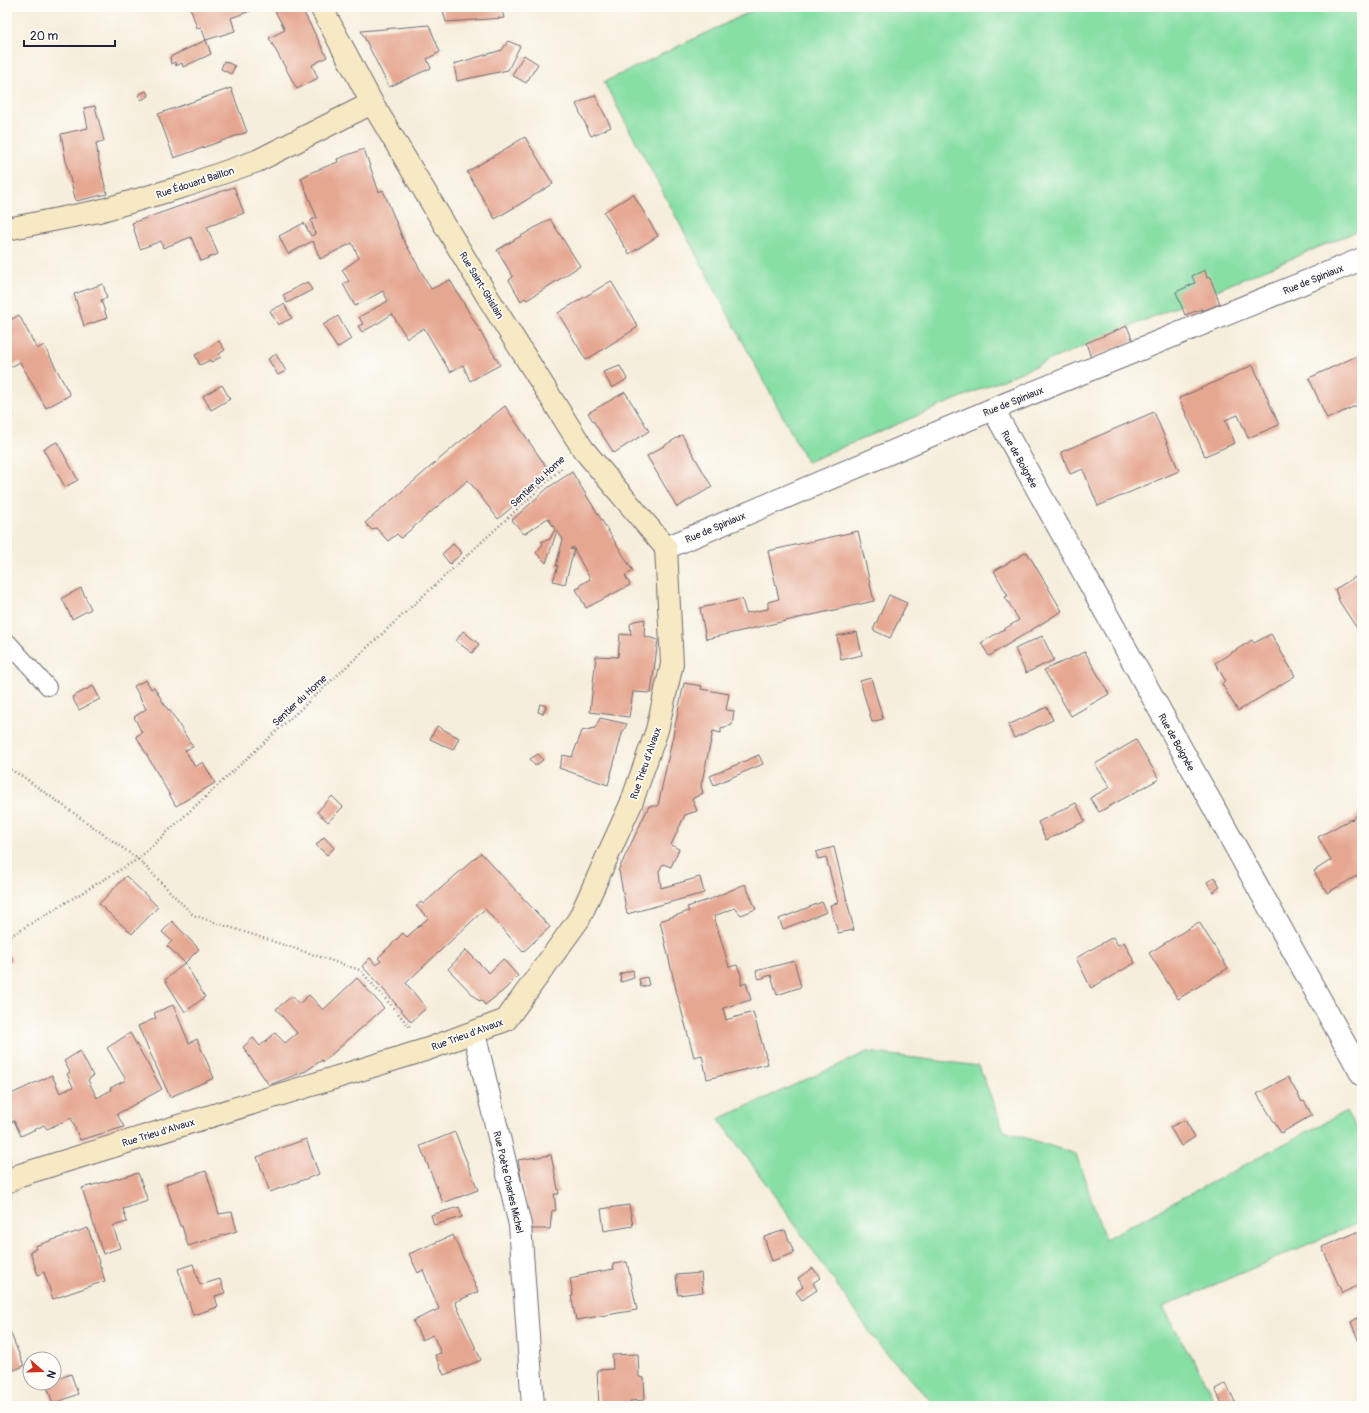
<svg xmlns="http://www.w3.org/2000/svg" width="1369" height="1413" font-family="Pangolin,sans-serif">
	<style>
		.green { fill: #87dfa4; stroke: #548070 }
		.building { fill: #e6a791 }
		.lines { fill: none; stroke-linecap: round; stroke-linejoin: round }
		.lane-casing { stroke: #6c6973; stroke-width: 18 }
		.street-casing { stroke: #6c6973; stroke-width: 24 }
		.secondary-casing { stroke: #6c6973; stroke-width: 24 }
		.path { stroke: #6c6973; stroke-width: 2.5; stroke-dasharray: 1 3; stroke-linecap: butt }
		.lane { stroke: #fff; stroke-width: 16 }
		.street { stroke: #fff; stroke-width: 22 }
		.secondary { stroke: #f7e9c3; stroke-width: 22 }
		.labels { text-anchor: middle; stroke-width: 3.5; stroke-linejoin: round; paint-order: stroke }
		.street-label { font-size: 10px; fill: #22223b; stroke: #fdfcf7 }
	</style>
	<rect width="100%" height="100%" fill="#fdfcf7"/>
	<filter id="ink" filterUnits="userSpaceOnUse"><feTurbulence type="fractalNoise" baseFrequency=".025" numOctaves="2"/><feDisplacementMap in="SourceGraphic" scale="8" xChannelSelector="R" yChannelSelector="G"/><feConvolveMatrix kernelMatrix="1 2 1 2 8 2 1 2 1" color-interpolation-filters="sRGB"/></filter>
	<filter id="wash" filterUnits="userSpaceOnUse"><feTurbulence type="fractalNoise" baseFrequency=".012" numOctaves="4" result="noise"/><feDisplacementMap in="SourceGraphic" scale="16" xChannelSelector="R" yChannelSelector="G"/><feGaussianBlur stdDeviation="0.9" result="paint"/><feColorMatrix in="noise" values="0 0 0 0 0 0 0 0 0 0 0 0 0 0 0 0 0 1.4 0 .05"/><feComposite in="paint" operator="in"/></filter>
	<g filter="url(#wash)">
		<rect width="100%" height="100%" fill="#f6eedc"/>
		<path class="green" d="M760,7H1362V229L807,462L604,82Z
			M867,1052L979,1066L1004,1131L1076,1154L1105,1239L1346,1111L1362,1138V1221L1163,1307L1207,1385L1216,1406H936L879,1345L779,1202L719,1119Z"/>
		<g id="blocks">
			<path class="building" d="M190,7H252L253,10L231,18L235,31L206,40L201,27L197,28Z
				M273,7H301L327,57L312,65L318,78L297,89L269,38L285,30Z
				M442,7H501L504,18L446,22Z
				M429,25L440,52L427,59L431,68L389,87L361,31Z
				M206,40L211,54L183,67L182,63L176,66L175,62L171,64L170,57Z
				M508,41L520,46L508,70L457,81L454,64L502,50Z
				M524,55L538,64L526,83L512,75Z
				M224,61L235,66L231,74L221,69Z
				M231,88L247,132L174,158L158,114Z
				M146,91L149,96L141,100L138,95Z
				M595,95L611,127L591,136L576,104Z
				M95,106L104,141L96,143L99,161L107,194L76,201L67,167L61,134L88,128L84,108Z
				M525,137L553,184L495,219L467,172Z
				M364,149L379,192L383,190L403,239L431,289L450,280L500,365L470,381L463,365L450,372L424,328L407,338L392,314L380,322L362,332L358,326L363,324L359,317L388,301L383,291L355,306L343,284L349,281L342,270L359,258L352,243L320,259L313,241L288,254L279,236L304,223L311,236L315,234L311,220L317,218L301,178L312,172L338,162L337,159Z
				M234,187L244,213L207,227L218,254L201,261L191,237L163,248L161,241L140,249L132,223Z
				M633,194L658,236L629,254L604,212Z
				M550,219L580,266L527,300L525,298L521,301L509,280L513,277L497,250Z
				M1205,270L1207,278L1210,277L1220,304L1203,311L1202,309L1185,315L1176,292L1195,283L1192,276Z
				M611,281L638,327L586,360L558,313Z
				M307,282L312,290L287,303L283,295Z
				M103,284L107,298L101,300L107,318L84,326L74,294Z
				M284,304L292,318L278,325L270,311Z
				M19,315L37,349L44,345L70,395L46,408L20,362L7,369V322Z
				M338,316L351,339L337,348L323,325Z
				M1127,326L1133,341L1091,358L1086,343Z
				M219,341L225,350L219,354L221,357L211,362L210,360L200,365L195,355Z
				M276,354L286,371L278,375L268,359Z
				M1359,355L1362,360V403L1327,419L1309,378Z
				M1253,365L1279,425L1248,438L1238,415L1225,420L1235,443L1205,456L1179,398Z
				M620,366L627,379L612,388L603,372Z
				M222,385L230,399L211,410L203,396Z
				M625,392L649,431L614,453L588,413Z
				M7,404L13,415L7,418Z
				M505,406L551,474L498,519L468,480L401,538L397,534L388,541L376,528L372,530L365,523L456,445Z
				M1154,412L1179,471L1098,506L1083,469L1070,474L1061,452Z
				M682,435L712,487L677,507L647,456Z
				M57,442L78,480L65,487L43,449Z
				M572,472L633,571L625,575L630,585L586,608L576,589L581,587L580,585L590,579L573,547L570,549L574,550L565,584L553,581L558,566H556L563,539L557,531L546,563L536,553L543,544L541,542L550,539L555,529L548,518L524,534L512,520L549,487Z
				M858,531L874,601L706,639L700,608L742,599L746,613L768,609V602L779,599L768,551Z
				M453,544L462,553L450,564L442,554Z
				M1027,552L1062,611L989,656L981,643L1019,620L1005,597L1008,596L994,571Z
				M1359,575L1362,580V636L1339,601L1335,589Z
				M81,588L91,609L72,619L62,598Z
				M889,595L907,603L890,638L873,630Z
				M645,619L644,636L658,640L651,693L633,692L629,717L590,712L596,656L618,657L620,634L631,635L630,624L634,621Z
				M463,631L479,644L472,653L456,641Z
				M857,632L862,655L841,660L837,636Z
				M1271,634L1295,676L1238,711L1222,684L1225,680L1215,663L1252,640L1254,643Z
				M1042,636L1054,660L1026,673L1015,649Z
				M1085,652L1109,694L1071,716L1044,670Z
				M871,678L883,719L872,722L860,681Z
				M146,680L151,689L154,687L163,702L168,710L169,709L193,747L185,750L195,767L203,762L215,783L176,806L136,736L142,733L134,717L146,709L134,686Z
				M684,683L702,686L701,689L729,694L726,710L734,711L732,725L721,728V733L713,731L701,786L703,793L692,799L697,811L685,815L671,845L679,849L671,867L663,864L659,871L661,888L700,877L704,893L627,914L619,871H618L649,806H658Z
				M93,686L100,699L79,710L72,697Z
				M540,704L546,706L543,714L538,712Z
				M1047,707L1053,720L1014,738L1008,725Z
				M600,718L627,724L622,734L608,785L559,768L563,755L572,757L582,731L595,728Z
				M437,726L459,738L453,750L430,739Z
				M1136,740L1159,779L1099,812L1090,798L1110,787L1095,764Z
				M538,754L543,760L535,766L530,759Z
				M759,755L763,764L714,785L710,776Z
				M332,796L343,807L328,822L317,812Z
				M1076,803L1085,821L1046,840L1038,822Z
				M1362,809V873L1327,893L1314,871L1331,860L1318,837L1351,819L1352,820Z
				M324,837L334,848L327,855L316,845Z
				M834,847L854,930L838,933L830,905L838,903L826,857L818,859L816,852Z
				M481,853L550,927L523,952L485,909L406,983L426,1008L411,1022L390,997L362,966L370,958L376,965L381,961L378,958L403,933L407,937L428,918L416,906L421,902L423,904Z
				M126,876L158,907L132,934L99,904Z
				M1215,877L1220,887L1213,892L1207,882Z
				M745,884L756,909L741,915L735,908L714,916L729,967L737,965L741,975V985L746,983L751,1000L723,1008L726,1020L753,1012L768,1064L707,1079L702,1055L694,1057L677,994L660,921L689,911L687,907L711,899Z
				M822,902L827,912L783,929L779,919Z
				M172,921L199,949L185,963L167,946L172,941L162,932Z
				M1199,922L1228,968L1178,999L1149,953Z
				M1113,937L1118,945L1124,942L1135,963L1091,988L1076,958Z
				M466,950L489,973L503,959L518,976L504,990L485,1005L481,1000L479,1001L448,969Z
				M7,951L12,960L7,963Z
				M794,961L801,987L777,995L771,975L759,979L756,971Z
				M185,963L205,997L185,1012L165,980Z
				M633,970L634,978L621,982L620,974Z
				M647,977L649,985L641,987L639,979Z
				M357,978L384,1008L323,1062L322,1060L306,1071L269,1085L243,1047L253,1038L260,1046L275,1033L285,1043L297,1033L276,1009L292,996L299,1004L309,995L323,1010Z
				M173,1005L189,1043L197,1039L214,1078L170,1097L138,1026L156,1018L154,1013Z
				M130,1033L162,1089L117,1114L124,1127L80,1140L71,1118L47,1129L44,1125L21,1136L14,1121L7,1124V1096L52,1075L60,1093L73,1087L67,1074L70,1072L64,1061L80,1051L93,1076L88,1080L97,1098L111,1090L110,1088L126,1080L107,1048Z
				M1288,1077L1302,1102L1304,1101L1312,1115L1281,1133L1257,1094Z
				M1185,1120L1195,1137L1181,1146L1170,1127Z
				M455,1132L478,1190L443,1203L420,1146Z
				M306,1139L319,1174L270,1192L257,1157Z
				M7,1155L11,1163L7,1165Z
				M551,1155L559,1194H554L556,1210L552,1211L550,1229H530L518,1160Z
				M206,1171L219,1214L232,1212L237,1231L188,1246L182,1226H180L166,1184Z
				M138,1173L148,1201L123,1209L127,1222L113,1226L120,1248L103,1254L82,1188Z
				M629,1205L633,1226L604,1231L601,1209Z
				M459,1207L462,1217L434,1225L431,1215Z
				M88,1228L105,1281L53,1299L44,1272L38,1275L30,1251L36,1249L35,1246Z
				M785,1230L794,1253L772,1261L764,1237Z
				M1362,1230V1284L1342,1293L1322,1247Z
				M453,1235L478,1292L455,1302L481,1360L444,1375L435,1355L441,1353L433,1335L422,1340L413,1321L439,1309L423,1270L418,1273L409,1254Z
				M627,1262L637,1310L576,1320L571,1296H573L570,1279L579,1277V1275L614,1269L613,1264Z
				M193,1264L200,1285L220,1279L225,1293L215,1296L218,1307L193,1315L178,1269Z
				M813,1268L820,1278L813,1283L817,1290L802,1300L796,1292L803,1287L798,1278Z
				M701,1273L703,1292L678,1295L676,1275Z
				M1362,1315V1341L1359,1342L1351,1322Z
				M7,1324L24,1366L7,1373Z
				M638,1354L639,1377L644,1378L645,1400L630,1401L631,1406H599L597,1370L613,1369L612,1355Z
				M71,1374L78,1394L53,1404L46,1383H54V1380Z
				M1226,1383L1235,1402L1227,1406H1223L1215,1389Z"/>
		</g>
	</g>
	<g filter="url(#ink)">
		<use href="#blocks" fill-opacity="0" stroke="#6c6973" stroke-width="1"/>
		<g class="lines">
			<g class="lane-casing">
				<path id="lane" d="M7,641L48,687"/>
			</g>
			<g class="street-casing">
				<path id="street" d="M993,409L1362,1075
					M666,548L993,409L1362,259
					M474,1033L520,1225L533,1406"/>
			</g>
			<g class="secondary-casing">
				<path id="secondary" d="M7,229L99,211L185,186L257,161L372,103
					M7,1182L20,1175L428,1049L506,1020L579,919L631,804L657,730L672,664L666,548L583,449L489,299L372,103L321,7"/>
			</g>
			<path class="path" d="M7,768L22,776L138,859L193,915L360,970L410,1027
				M7,938L138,859L563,467"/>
			<use href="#lane" class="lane"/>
			<use href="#street" class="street"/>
			<use href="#secondary" class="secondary"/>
		</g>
	</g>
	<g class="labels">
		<g class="street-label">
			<text transform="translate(195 182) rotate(-18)" y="4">Rue Édouard Baillon</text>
			<text transform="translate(1313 279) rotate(-22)" y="4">Rue de Spiniaux</text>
			<text transform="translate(482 285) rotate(59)" y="4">Rue Saint-Ghislain</text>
			<text transform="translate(1013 401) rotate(-22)" y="4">Rue de Spiniaux</text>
			<text transform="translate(1020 459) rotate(61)" y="4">Rue de Boignée</text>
			<text transform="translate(537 481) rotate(-43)" y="4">Sentier du Home</text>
			<text transform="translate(715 527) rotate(-23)" y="4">Rue de Spiniaux</text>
			<text transform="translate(299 700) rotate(-43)" y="4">Sentier du Home</text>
			<text transform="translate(1177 742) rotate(61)" y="4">Rue de Boignée</text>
			<text transform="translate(645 763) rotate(-71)" y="4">Rue Trieu d'Alvaux</text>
			<text transform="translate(467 1034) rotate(-20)" y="4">Rue Trieu d'Alvaux</text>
			<text transform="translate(158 1132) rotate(-17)" y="4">Rue Trieu d'Alvaux</text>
			<text transform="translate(509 1182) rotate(77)" y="4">Rue Poète Charles Michel</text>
		</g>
	</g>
	<rect width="1369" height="1413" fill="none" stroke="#fdfcf7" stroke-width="24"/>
	<g transform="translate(42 1371) rotate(110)"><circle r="19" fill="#fdfcf7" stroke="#a5a5ac"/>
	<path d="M0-3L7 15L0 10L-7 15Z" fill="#c8321e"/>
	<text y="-6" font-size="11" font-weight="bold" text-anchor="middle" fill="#22223b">N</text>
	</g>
	<path d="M24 40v6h91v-6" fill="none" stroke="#22223b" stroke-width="2"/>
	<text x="30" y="40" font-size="12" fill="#22223b" stroke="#fdfcf7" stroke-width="3" paint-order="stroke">20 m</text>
</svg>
